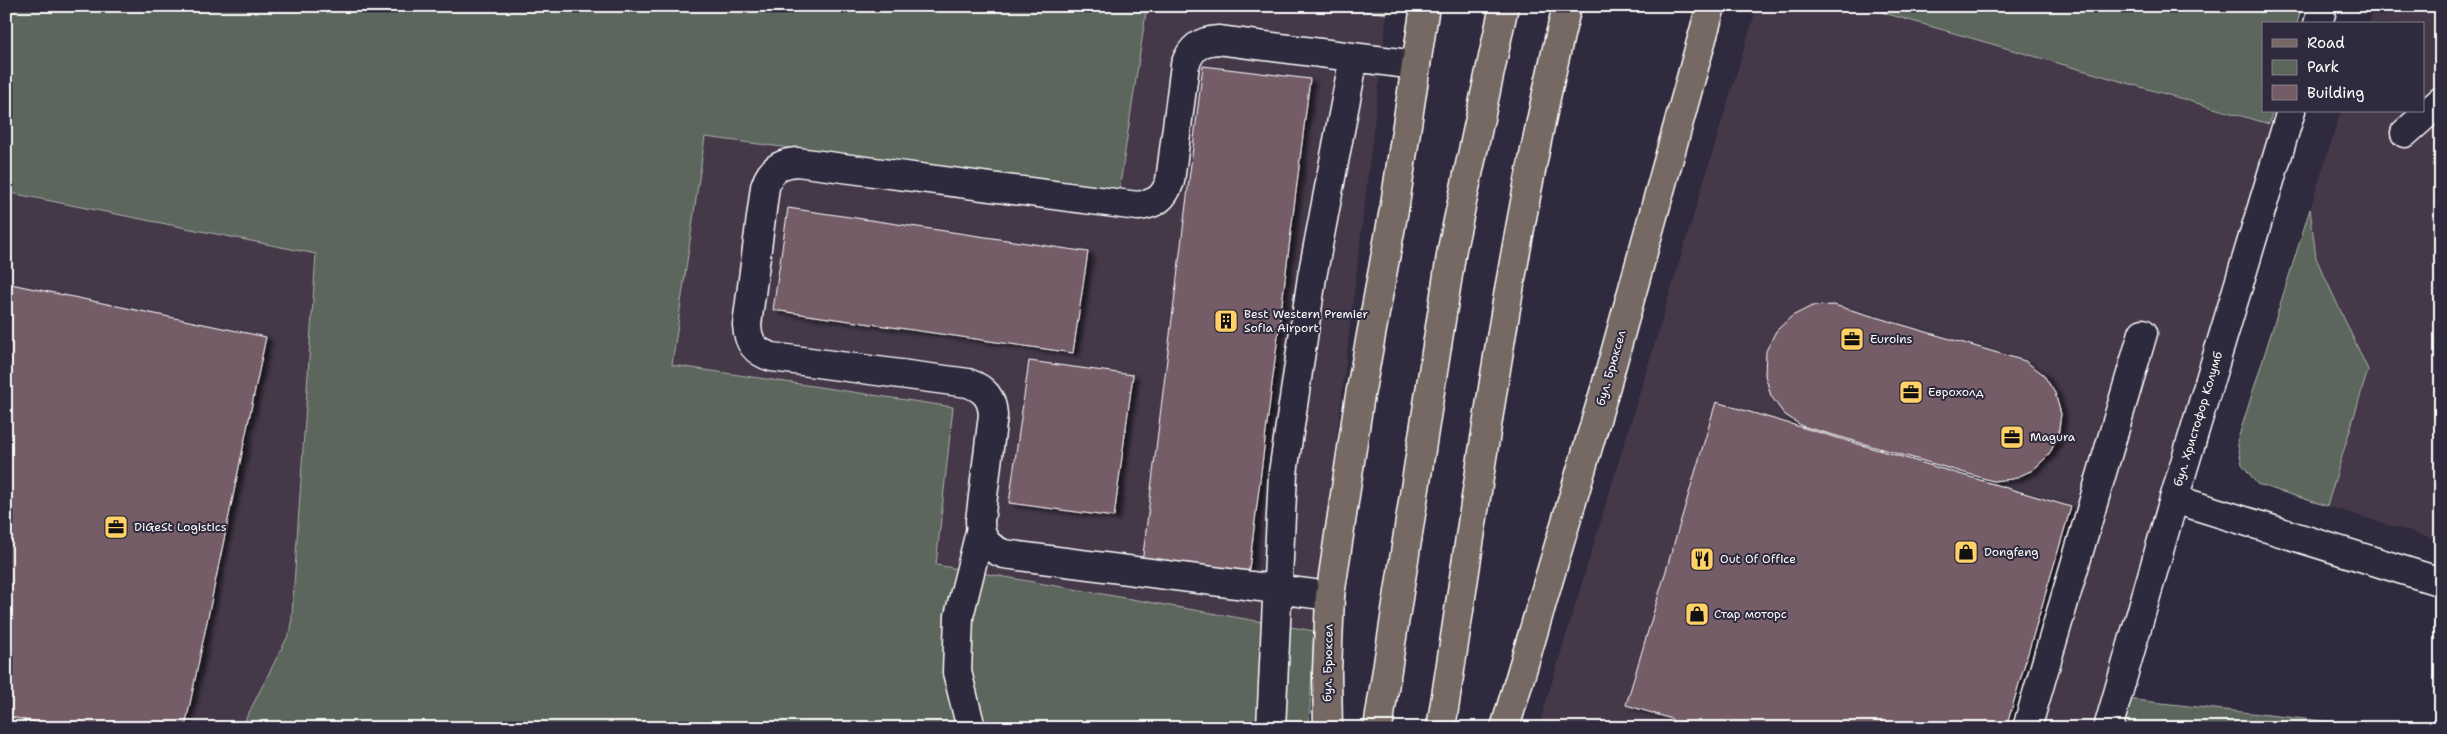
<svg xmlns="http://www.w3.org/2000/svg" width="2447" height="734" font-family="'Shantell Sans',sans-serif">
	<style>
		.built { fill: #44394a }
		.green { fill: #5c665b; stroke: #aeb2ad }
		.building { fill: #755d68; stroke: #fff; filter: url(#shadow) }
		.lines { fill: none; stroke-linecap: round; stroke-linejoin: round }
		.minor-casing { stroke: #fff; stroke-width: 31 }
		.major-casing { stroke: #fff; stroke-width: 31 }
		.minor { stroke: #2f2a3d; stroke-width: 28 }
		.major { stroke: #766964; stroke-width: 28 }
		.labels { text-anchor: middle; stroke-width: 4; stroke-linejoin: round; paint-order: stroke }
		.poi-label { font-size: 12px; fill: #fff; stroke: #2f2a3d; text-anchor: start }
		.street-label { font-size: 12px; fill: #fff; stroke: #2f2a3d }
	</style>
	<defs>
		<filter id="shadow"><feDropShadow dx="5.5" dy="3" stdDeviation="2.5" flood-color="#0009"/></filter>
	</defs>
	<rect width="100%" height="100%" fill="#2f2a3d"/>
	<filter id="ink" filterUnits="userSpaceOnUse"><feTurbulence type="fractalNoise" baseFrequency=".02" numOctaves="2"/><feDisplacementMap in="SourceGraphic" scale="10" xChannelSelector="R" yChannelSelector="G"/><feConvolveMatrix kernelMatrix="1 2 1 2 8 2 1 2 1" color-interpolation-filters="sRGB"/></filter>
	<g filter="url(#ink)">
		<path class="built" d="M1147,6H1329L1387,14L1314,631L935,565L953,407L672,365L705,137L1119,191Z
			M1757,6H1860L2286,130L2108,728H1538Z
			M2374,6H2441V541L2327,506L2368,370L2316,258L2310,209L2341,111H2423V24H2369Z
			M6,192L316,253L291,630L241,728H6Z"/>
		<path class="green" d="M6,6H1147L1119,191L705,137L672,365L953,407L936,565L1314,631L1309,728H241L291,630L316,254L6,192Z
			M1329,6H1389L1387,14Z
			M1860,6H2302L2297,24H2263V111H2273L2269,124Z
			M2310,209L2316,258L2368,370L2327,506L2257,484L2242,464L2237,442Z
			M2117,698L2385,728H2108Z"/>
		<path class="building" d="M1203,66L1310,79L1248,577L1142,563Z
			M788,208L1088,252L1073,353L773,310Z
			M6,283L266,337L185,728H64L6,716Z
			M1834,305L2025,361L2043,374L2055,393L2061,414L2058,436L2049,455L2033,470L2013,479L1993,481L1802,426L1784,414L1771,396L1765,375L1766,351L1776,331L1792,316L1812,306Z
			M1029,361L1133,375L1114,517L1009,503Z
			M1716,402L2071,507L2006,728H1670L1672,719L1626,705Z"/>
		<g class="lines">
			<g class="minor-casing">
				<path id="minor" d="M2318,24L2323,6
					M2405,133L2441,101
					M2174,499L2441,582
					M1330,596L1004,554C988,548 980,539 980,521L993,415C992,398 985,389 968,383L772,357C755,352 748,343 747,325L765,187C770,170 780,163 797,162L1138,206C1156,204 1164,198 1170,181L1185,65C1191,48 1200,41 1218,40L1416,65
					M971,728L957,672L959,616L980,532
					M1271,728L1283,473L1312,277L1354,57
					M2027,728L2143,333
					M2108,728L2174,499L2291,111"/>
			</g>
			<g class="major-casing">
				<path id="major" d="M1328,728L1327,672L1330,596L1359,401L1395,204L1425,6
					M1378,728L1452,249L1504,6
					M1441,728C1479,487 1509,243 1567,6
					M1505,728L1606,386L1711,6"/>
			</g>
			<use href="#minor" class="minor"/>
			<use href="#major" class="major"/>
		</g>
	</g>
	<defs>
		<g id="building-square" transform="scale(1.25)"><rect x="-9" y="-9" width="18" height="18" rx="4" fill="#ffd166" stroke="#2f2a3d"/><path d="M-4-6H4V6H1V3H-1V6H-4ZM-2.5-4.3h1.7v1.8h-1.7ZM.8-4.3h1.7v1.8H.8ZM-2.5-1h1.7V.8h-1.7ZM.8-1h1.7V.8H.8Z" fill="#111"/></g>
		<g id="office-square" transform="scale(1.25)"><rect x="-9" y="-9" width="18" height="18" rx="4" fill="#ffd166" stroke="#2f2a3d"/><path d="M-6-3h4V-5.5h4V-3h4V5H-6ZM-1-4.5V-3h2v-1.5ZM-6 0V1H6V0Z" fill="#111"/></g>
		<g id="shop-square" transform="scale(1.25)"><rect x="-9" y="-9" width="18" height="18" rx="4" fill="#ffd166" stroke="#2f2a3d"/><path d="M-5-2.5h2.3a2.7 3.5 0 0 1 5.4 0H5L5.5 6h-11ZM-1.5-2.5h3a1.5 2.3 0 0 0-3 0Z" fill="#111"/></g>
		<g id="restaurant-square" transform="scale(1.25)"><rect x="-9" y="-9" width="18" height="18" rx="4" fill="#ffd166" stroke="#2f2a3d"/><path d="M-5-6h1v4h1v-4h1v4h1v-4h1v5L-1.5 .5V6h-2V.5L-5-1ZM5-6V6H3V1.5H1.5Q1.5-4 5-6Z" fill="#111"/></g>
	</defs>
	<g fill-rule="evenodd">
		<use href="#building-square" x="1226" y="321"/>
		<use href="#office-square" x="1852" y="339"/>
		<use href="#office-square" x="1911" y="392"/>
		<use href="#office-square" x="2012" y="437"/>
		<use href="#office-square" x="116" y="527"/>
		<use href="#shop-square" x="1966" y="552"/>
		<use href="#restaurant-square" x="1702" y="559"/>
		<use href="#shop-square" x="1697" y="614"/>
	</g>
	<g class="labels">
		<g class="poi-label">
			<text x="1244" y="318">Best Western Premier<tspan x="1244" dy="14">Sofia Airport</tspan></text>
			<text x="1870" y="343">Euroins</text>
			<text x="1928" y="396">Еврохолд</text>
			<text x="2030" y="441">Magura</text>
			<text x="134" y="531">DiGeSt Logistics</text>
			<text x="1984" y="556">Dongfeng</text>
			<text x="1720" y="563">Out Of Office</text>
			<text x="1714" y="618">Стар моторс</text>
		</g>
		<g class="street-label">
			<text transform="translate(1611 368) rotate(-74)" y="4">бул. Брюксел</text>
			<text transform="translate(2198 419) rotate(-73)" y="4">бул. Христофор Колумб</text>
			<text transform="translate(1328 663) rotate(-89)" y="4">бул. Брюксел</text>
		</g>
	</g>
	<rect width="2447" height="734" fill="none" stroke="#2f2a3d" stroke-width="25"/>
	<rect x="12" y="12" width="2422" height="709" fill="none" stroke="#fff" stroke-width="2" filter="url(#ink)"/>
	<rect x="2262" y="22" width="162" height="90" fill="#2f2a3d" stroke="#827f8b"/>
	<rect x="2272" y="39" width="25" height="8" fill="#766964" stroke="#827f8b"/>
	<text x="2307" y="48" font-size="15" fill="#ffffff">Road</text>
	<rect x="2272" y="60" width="25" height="15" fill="#5c665b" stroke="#827f8b"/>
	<text x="2307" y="72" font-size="15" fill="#ffffff">Park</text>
	<rect x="2272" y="85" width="25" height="15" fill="#755d68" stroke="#827f8b"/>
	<text x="2307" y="98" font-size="15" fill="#ffffff">Building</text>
</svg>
